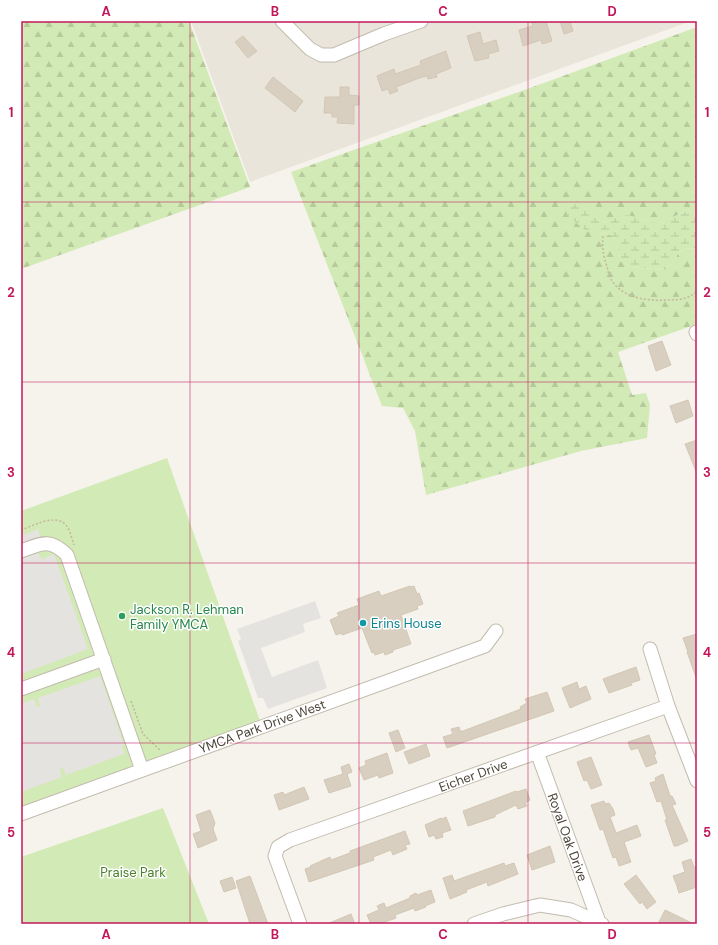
<svg xmlns="http://www.w3.org/2000/svg" width="718" height="945" font-family="'DM Sans',sans-serif">
	<style>
		.residential { fill: #eae5da }
		.green { fill: #d2eab5 }
		.forest { fill: url(#forest-firs) }
		.wetland { fill: url(#wetland-marsh) }
		.parking { fill: #e5e3e0 }
		.building { fill: #d8cfc1; stroke: #d3c7b4 }
		.lines { fill: none; stroke-linecap: round; stroke-linejoin: round }
		.minor-casing { stroke: #c2bbae; stroke-width: 15 }
		.path { stroke: #c4b79f; stroke-width: 1.5; stroke-dasharray: 2 2; stroke-linecap: butt }
		.minor { stroke: #fff; stroke-width: 13 }
		.grid { fill: none; stroke: #c2185b; stroke-width: 1; stroke-opacity: 0.55 }
		.leisure-dot { fill: #2e9e5b; stroke: #fff; stroke-width: 1.5 }
		.culture-dot { fill: #0f9aa8; stroke: #fff; stroke-width: 1.5 }
		.labels { text-anchor: middle; stroke-width: 3; stroke-linejoin: round; paint-order: stroke }
		.leisure-label { font-size: 13px; fill: #27864d; stroke: #fff; text-anchor: start }
		.culture-label { font-size: 13px; fill: #0d838f; stroke: #fff; text-anchor: start }
		.street-label { font-size: 13px; fill: #4b4439; stroke: #fff }
		.park-label { font-size: 13px; fill: #4a7f2a; stroke: #fff }
		.neatline { fill: none; stroke: #c2185b; stroke-width: 1.5 }
		.grid-label { font-size: 13px; text-anchor: middle; font-weight: bold; fill: #c2185b }
	</style>
	<defs>
		<pattern id="forest-firs" width="22" height="20" patternUnits="userSpaceOnUse"><rect width="22" height="20" fill="#d2eab5"/><path d="M5 1l3.5 6h-7zM16 11l3.5 6h-7z" fill="#b6ca9c"/></pattern>
		<pattern id="wetland-marsh" width="20" height="14" patternUnits="userSpaceOnUse"><rect width="20" height="14" fill="#d2eab5"/><path d="M1 5h8M5 5V1M11 12h8M15 12V8" fill="none" stroke="#b6ca9c"/></pattern>
	</defs>
	<rect width="100%" height="100%" fill="#f6f3ec"/>
	<path class="residential" d="M191,21H691L250,182Z"/>
	<path class="green" d="M167,458L260,721L21,808V511Z
		M163,808L209,924H21V857Z"/>
	<path class="forest" d="M21,21H189L250,187L21,269Z
		M697,27V217L690,210L673,217L662,223L650,222L640,218L616,217L609,222L600,221L590,212L599,233L607,234L614,237L621,260L630,267L665,270L675,260L678,253L684,249L697,248V324L618,352L632,395L646,393L650,405L647,438L581,451L426,495L415,431L403,408L382,406L291,172L530,88Z"/>
	<path class="wetland" d="M576,201L590,212L600,221L609,222L616,217L628,215L640,218L650,222L662,223L673,217L690,210L697,217V248L684,249L678,253L675,260L665,270L630,267L621,260L614,237L607,234L586,231L567,215L566,203Z"/>
	<path class="parking" d="M38,529L40,536L41,549L21,556V536Z
		M38,553L42,559L54,554L88,649L21,674V559Z
		M315,601L321,618L303,624L305,632L261,648L272,677L318,660L327,688L268,709L263,698H258L238,641L241,639L237,629Z
		M100,676L120,733L124,745L122,746L124,754L66,775L64,769L61,768L60,770L62,777L21,792V704L34,699L37,707H40L38,698Z"/>
	<path class="building" d="M531,21H546L552,41L542,44L541,40L523,46L519,30L533,26Z
		M560,21H570L573,31L564,34Z
		M480,32L483,44L496,40L499,51L488,54L489,58L475,61L467,36Z
		M243,36L257,51L248,58L235,42Z
		M446,51L451,68L436,74L437,77L428,79L427,76L422,77L396,87L398,91L390,94L388,89L382,91L377,76L394,69L395,74L421,65L420,61Z
		M273,77L303,101L295,112L265,88Z
		M340,87H349V95L359,96V105H354V124L337,123L338,117H332V113H324L325,97H340Z
		M662,341L671,365L656,371L648,346Z
		M688,400L693,416L676,423L670,406Z
		M697,440V471H696L685,444Z
		M410,586L411,587L414,586L417,594L419,593L423,604L417,606L418,609L401,615L411,644L393,650V652L385,655L384,652L375,655L374,652L372,653L362,628L342,635V633L336,635L330,620L339,616L337,613L359,605L357,599L379,591L381,596Z
		M697,634V677H696L687,652H688L683,638Z
		M636,667L640,680L631,683L632,685L609,693L603,679Z
		M577,682L579,689L586,686L591,699L570,708L562,688Z
		M547,692L554,711L447,748L443,737L453,734L451,729L459,727L460,731H463L521,709L520,707L527,703L525,699Z
		M398,730L405,748L396,752L389,733Z
		M649,735L656,754L654,755L657,763L646,767L638,748L631,750L628,742Z
		M426,744L430,756L409,764L404,752Z
		M387,753L393,773L379,778L378,775L364,780L359,768L366,765L365,761Z
		M591,757L602,785L591,789L587,780L584,781L577,762Z
		M349,764L352,772L347,774L351,786L329,793L324,780L343,774L341,767Z
		M663,774L670,796H672L676,804L672,805L688,841L677,846H674L665,820H667L661,801L657,802L650,783L656,781L655,778Z
		M304,787L309,799L279,810L274,795L283,792L284,795Z
		M526,789L530,800L525,803L527,806L518,809L516,805L495,815V817L468,826L463,811L516,791L517,792Z
		M604,801L605,804L609,803L613,809L615,815L610,817L616,833L637,825L641,836L624,842L631,862L619,866L616,857L613,858L603,829L600,830L591,805Z
		M210,810L215,823L213,829L217,840L198,848L193,834L201,831L196,815Z
		M446,817L451,830L442,833L443,837L436,839L434,835L429,837L425,825L441,818L442,819Z
		M405,831L410,844L405,845L407,849L393,855L391,850L373,857L374,860L309,882L305,869L311,867L310,866L330,857L331,860L350,853V851Z
		M550,846L555,862L532,870L527,855Z
		M691,859L694,867H697V887L679,893L677,887L679,885L677,886L673,876L685,872L682,862Z
		M504,863L505,866L514,863L518,874L488,886L487,882L466,890L467,892L450,899L443,878L452,875L454,881Z
		M636,875L656,902L647,909L642,902L640,904L624,884Z
		M250,876L268,924H250L236,881Z
		M232,877L236,888L224,892L220,881Z
		M431,890L435,902L425,906L426,907L415,911L414,908L395,915L396,918L379,924H371L367,915L379,910L377,906L384,903L386,908L410,898V896L416,893L417,895Z
		M665,910L694,924H658Z
		M351,914L355,924H327Z"/>
	<g class="lines">
		<g class="minor-casing">
			<path id="minor" d="M282,21L310,49L321,55H334L384,34L421,21
				M696,332L697,334
				M21,551C42,543 50,538 67,555L142,770
				M650,649L668,706L697,781
				M21,689L104,659
				M537,752L599,922
				M21,814L485,646L496,631
				M300,924L275,856L278,847L290,840L668,706
				M474,924L503,914L540,905L571,910L602,924"/>
		</g>
		<path class="path" d="M603,236C602,248 603,255 607,266C608,271 609,277 612,281C624,298 646,301 665,300C677,300 688,300 697,291
			M21,530C33,526 55,513 66,525C70,530 72,539 74,545
			M131,701L143,734L161,751"/>
		<use href="#minor" class="minor"/>
	</g>
	<path class="grid" d="M190,21V924M359,21V924M528,21V924M21,202H697M21,382H697M21,563H697M21,743H697"/>
	<circle class="leisure-dot" cx="122" cy="616" r="4"/>
	<circle class="culture-dot" cx="363" cy="623" r="4"/>
	<g class="labels">
		<g class="leisure-label">
			<text x="130" y="614">Jackson R. Lehman<tspan x="130" dy="15">Family YMCA</tspan></text>
		</g>
		<g class="culture-label">
			<text x="371" y="628">Erins House</text>
		</g>
		<g class="street-label">
			<text transform="translate(262 726) rotate(-20)" y="5">YMCA Park Drive West</text>
			<text transform="translate(473 775) rotate(-20)" y="5">Eicher Drive</text>
			<text transform="translate(568 837) rotate(70)" y="5">Royal Oak Drive</text>
		</g>
		<g class="park-label">
			<text x="133" y="877">Praise Park</text>
		</g>
	</g>
	<rect width="718" height="945" fill="none" stroke="#ffffff" stroke-width="44"/>
	<rect x="22" y="22" width="674" height="901" class="neatline"/>
	<g class="grid-label">
		<text x="106" y="16">A</text>
		<text x="275" y="16">B</text>
		<text x="443" y="16">C</text>
		<text x="612" y="16">D</text>
		<text x="11" y="117">1</text>
		<text x="707" y="117">1</text>
		<text x="11" y="297">2</text>
		<text x="707" y="297">2</text>
		<text x="11" y="477">3</text>
		<text x="707" y="477">3</text>
		<text x="11" y="657">4</text>
		<text x="707" y="657">4</text>
		<text x="11" y="837">5</text>
		<text x="707" y="837">5</text>
		<text x="106" y="939">A</text>
		<text x="275" y="939">B</text>
		<text x="443" y="939">C</text>
		<text x="612" y="939">D</text>
	</g>
</svg>
